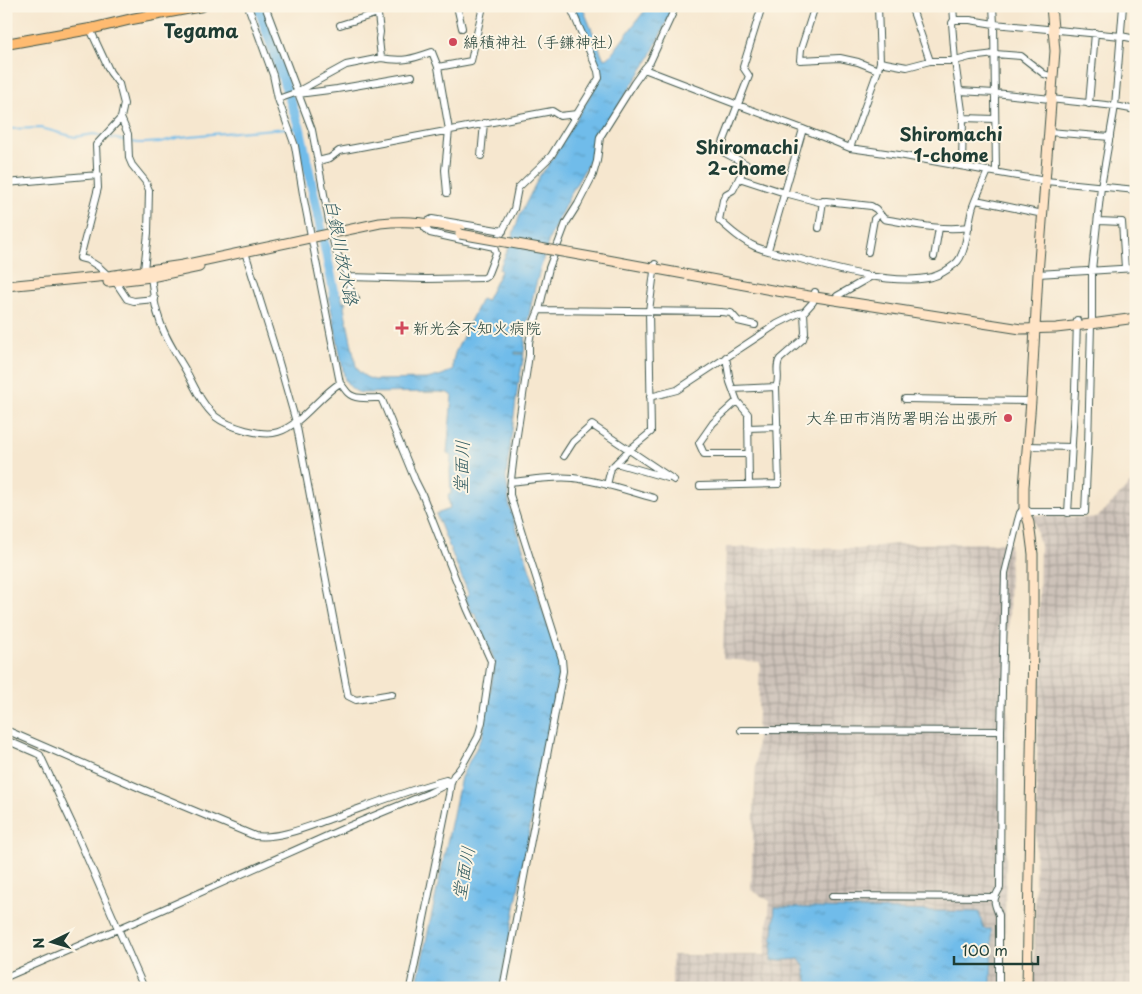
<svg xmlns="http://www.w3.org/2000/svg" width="1142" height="994" font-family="'Playpen Sans','Klee One',sans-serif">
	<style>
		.industrial { fill: url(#industrial-grid) }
		.water { fill: url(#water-ripples); stroke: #487c8f }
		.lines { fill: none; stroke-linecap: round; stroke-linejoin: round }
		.stream { stroke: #70bcea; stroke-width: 2 }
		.river { stroke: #70bcea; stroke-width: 10 }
		.street-casing { stroke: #3f564b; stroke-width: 8 }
		.secondary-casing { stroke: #3f564b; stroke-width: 11 }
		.primary-casing { stroke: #3f564b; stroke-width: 12 }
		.street { stroke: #fff; stroke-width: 6 }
		.secondary { stroke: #ffe4c6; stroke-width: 9 }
		.primary { stroke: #febb71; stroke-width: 10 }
		.secondary-bridge-casing { stroke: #3f564b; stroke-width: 11; stroke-linecap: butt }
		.secondary-bridge { stroke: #ffe4c6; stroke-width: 9 }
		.poi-dot { fill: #d1495b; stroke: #fcf5e5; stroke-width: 2 }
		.labels { text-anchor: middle; stroke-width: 4; stroke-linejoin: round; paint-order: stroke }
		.poi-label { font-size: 16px; fill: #1f3d34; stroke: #fcf5e5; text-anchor: start }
		.neighbourhood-label { font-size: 18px; font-weight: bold; fill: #1f3d34; stroke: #fcf5e5 }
		.water-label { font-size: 18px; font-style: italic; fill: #335d62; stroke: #fcf5e5 }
		.quarter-label { font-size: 19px; font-weight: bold; fill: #1f3d34; stroke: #fcf5e5 }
	</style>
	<defs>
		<pattern id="industrial-grid" width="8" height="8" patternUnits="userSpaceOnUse" patternTransform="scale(1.25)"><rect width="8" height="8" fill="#cdc2b9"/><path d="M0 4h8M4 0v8" fill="none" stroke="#a69f97"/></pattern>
		<pattern id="water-ripples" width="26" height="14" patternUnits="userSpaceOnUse" patternTransform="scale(1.25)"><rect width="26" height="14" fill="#70bcea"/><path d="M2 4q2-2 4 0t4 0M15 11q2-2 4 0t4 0" fill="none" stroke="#5b9abe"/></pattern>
	</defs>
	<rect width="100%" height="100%" fill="#fcf5e5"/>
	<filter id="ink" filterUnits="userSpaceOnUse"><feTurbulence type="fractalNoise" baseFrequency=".02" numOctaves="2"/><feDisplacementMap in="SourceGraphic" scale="10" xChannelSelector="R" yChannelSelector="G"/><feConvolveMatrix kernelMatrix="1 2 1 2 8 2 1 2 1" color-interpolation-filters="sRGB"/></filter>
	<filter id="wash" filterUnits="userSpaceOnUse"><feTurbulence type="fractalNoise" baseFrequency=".0096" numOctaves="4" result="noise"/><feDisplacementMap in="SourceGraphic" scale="20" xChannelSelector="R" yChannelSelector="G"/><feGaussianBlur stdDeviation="1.12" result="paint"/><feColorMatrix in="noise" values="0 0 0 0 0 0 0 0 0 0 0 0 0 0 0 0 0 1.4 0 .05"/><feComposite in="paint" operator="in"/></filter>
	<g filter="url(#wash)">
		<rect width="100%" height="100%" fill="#f6e7cf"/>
		<path class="industrial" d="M1136,482V988H1034L1040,546L1033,515L1087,518L1098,517L1130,484Z
			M1010,543L1004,988H672V955H765L770,901L751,890L760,662L723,659L726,547L858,549L895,544Z"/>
		<path class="water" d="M572,6H582L603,57L605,59L608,58L611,55L648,6H674L649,59L597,138L593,146V155L570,195L549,239L534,291L527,326L524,353L515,352V354H524L519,383L513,384L518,385L506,478C508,487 508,498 510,508L553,642L560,662V667L500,988H416L461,777L483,735L495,662L475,613H472L465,597L469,595L436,514L450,509L448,495L451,494L450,471L451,456L447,454L452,396L448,393L440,392L361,393C353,391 349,386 345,380L329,298L332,297V293L338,292L339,294H341L343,304L344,303V301H346L344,307L356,366L359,372L366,377L374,380L427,379L442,375L453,370V361L455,353L481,299L486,301L501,271L499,269L508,249L520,215L540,175L547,167L556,153L602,76Z
			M775,907L979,912L984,929H991L992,940L991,988H809L804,966L799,959L771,961Z"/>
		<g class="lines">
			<path class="stream" d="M6,129L41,128L75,137L94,134L102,136
				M107,137L137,143H146L161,142L180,137L211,134L287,128L300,129"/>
			<path class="river" d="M258,6L300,129L337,305"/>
		</g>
	</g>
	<g filter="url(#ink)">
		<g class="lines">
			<g class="street-casing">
				<path id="street" d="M248,6L273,75L278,99L295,146L304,200L340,383C343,386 345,390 348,393C355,400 370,398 380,398L382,400L415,480L422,494L467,608L491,661L482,722L478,737L463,764L458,771L454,775L451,782L449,795L410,988
					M265,6L312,130L332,237L336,251L348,277L350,289L356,299
					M457,6L462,28
					M762,6L743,67L749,76L721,148L723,152L746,164L745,167L733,190L726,194L723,200L719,220C730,230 742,241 756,247C769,252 783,255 797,258C834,269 894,286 932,277C939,275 949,269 955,264C967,255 968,221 973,206C977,195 983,183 988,171
					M815,6L801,49L800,60L840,58L858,62L878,70
					M911,6L930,61
					M953,6L954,20L952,23L955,61L963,118L962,166
					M993,6L994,24L996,172
					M954,20H970L994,24L1121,36L1136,39
					M340,25L378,13
					M90,29L110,72L119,84L124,104L121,118L128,134L129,158L132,165L145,181L149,190L148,233L144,270L151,277C153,290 154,305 159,318C164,336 175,352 185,369C194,385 201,404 216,417C229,427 262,437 278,432C301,425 319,396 340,383
					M6,31L9,43
					M381,58C403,62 412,59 432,52L438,67L471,61L483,6
					M880,62L907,67L930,61H955L970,57L995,54L1021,56L1044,74L1053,77
					M438,67L449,130L445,170L447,193
					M644,69L738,105L803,129L850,148L899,155L988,171L1046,181L1136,190
					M959,91L995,93L1115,106L1136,110
					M298,94L337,89L412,76
					M278,99L295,93L346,65L381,58L379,39L380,32L377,6
					M1089,104L1095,33
					M121,118L96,145L98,188L80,258L88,260L99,267L117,284L127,299L134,301L155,299
					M963,118L995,119
					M1049,132L1110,137
					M850,148L878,70L880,62L878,6
					M481,156L484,123
					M318,161L330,158L339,151L552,111L560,116L577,114
					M739,178L785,193L819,202L826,201L871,206L876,209L884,219C912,224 941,231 969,227
					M6,183L98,175
					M976,200L1043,214
					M1098,221L1122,222L1125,268
					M425,223L432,219L503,231
					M425,228L430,233L494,247
					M819,228L823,201
					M768,250L803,129
					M245,252L274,345L296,422L348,696L356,700L392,694
					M868,252L874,219L880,214
					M934,257L939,228
					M1038,274L1136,268
					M348,277L426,279L484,278L487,276L496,253L494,247L514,209L518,188L551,156L599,78L598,71L570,6
					M837,300V296L872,276
					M539,310L721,312L731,313L738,321L755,325
					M726,357L730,382L737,401L748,414L749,484
					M733,389L776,387
					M650,397L677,390L777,324L799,313L804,312L813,302L815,292
					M905,399L1031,401
					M737,401L713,423L699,443L704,454H748
					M748,428L778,427
					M1027,446L1072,447
					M564,456L573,442L592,425L674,480
					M616,463L668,478
					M511,482C531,480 553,476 573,478C601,481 628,491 654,498
					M607,485L611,468L629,450L651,432L649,311L655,264
					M700,486L779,484L776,387C781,378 774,367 780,359L803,339L805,333L804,312
					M1068,513L1075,390L1077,320
					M6,730L142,789L255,836C281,839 309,826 333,818C370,805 408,790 446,780L449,781
					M741,730L1001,731
					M6,740L36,753L40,755L75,830L144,988
					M832,896L994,897
					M6,977L141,919L347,827L429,793L451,782
					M503,988L563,671L562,659L510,495V488L514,455L529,355V343L532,327L539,310L549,268L566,223L578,204L593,175L597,161L600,137L634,83L644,69L650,62L676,6
					M999,988V915C994,902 992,901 1000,888L1001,731L1005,573L1018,520L1020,513L1024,508L1030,512H1085L1088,446L1091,324L1092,319V270L1101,187L1115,106L1123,6"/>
			</g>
			<g class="secondary-casing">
				<path id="secondary" d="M602,259L777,291L1021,329L1056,328L1091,324L1136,318
					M108,282L151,277L199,267
					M6,286L108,276L183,265L380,223C410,220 431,223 461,229
					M1027,988L1033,641V554L1029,523L1024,508V487L1031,401L1038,274L1055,51L1051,6"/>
			</g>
			<g class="primary-casing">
				<path id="primary" d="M6,44L90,29L132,19L202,6"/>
			</g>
			<use href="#street" class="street"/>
			<use href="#secondary" class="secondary"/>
			<use href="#primary" class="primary"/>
			<g class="secondary-bridge-casing">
				<path id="secondary-bridge" d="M460,234L602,259"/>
			</g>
			<use href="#secondary-bridge" class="secondary-bridge"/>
		</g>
	</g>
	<g class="poi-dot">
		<circle cx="453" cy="42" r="5"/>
		<path d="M399.5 320.5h5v5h5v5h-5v5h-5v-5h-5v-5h5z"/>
		<circle cx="1008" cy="418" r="5"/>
	</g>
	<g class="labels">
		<g class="poi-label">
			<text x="463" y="48">綿積神社（手鎌神社）</text>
			<text x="413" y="334">新光会不知火病院</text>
			<text x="998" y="424" text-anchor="end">大牟田市消防署明治出張所</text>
		</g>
		<g class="neighbourhood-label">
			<text x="951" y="141">Shiromachi<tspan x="951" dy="21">1-chome</tspan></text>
			<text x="747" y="154">Shiromachi<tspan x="747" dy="21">2-chome</tspan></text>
		</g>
		<g class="water-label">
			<text transform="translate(341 252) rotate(79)" y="6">白銀川放水路</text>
			<text transform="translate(462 467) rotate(-88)" y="6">堂面川</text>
			<text transform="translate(464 873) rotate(-79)" y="6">堂面川</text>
		</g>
		<g class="quarter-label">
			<text x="201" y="38">Tegama</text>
		</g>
	</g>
	<rect width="1142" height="994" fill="none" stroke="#fcf5e5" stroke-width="25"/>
	<g transform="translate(52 942) rotate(265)" stroke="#fcf5e5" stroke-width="4" paint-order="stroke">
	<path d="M0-4L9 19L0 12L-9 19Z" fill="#1f3d34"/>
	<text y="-8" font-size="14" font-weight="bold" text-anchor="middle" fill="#1f3d34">N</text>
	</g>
	<path d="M954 956v8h84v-8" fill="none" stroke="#1f3d34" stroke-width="2.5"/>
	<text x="962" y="956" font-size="15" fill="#1f3d34" stroke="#fcf5e5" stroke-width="4" paint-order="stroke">100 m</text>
</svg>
